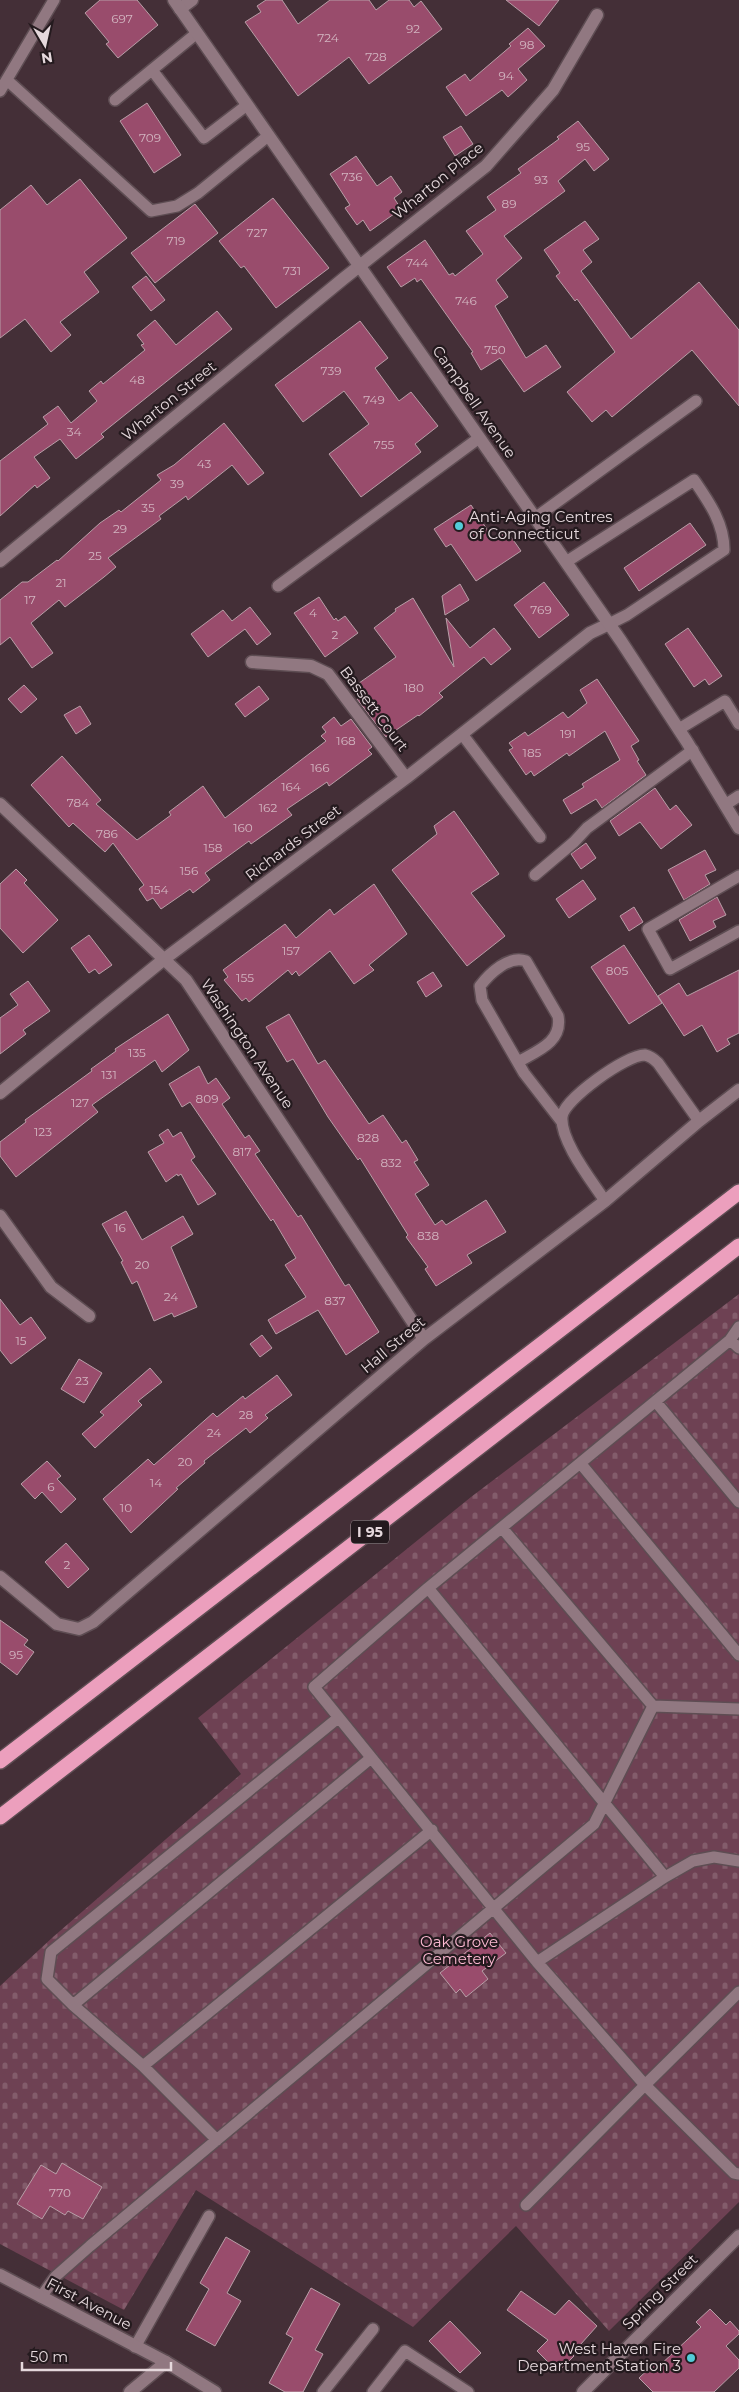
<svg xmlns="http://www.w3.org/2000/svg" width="739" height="2392" font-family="Montserrat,sans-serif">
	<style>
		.cemetery { fill: url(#cemetery-stones) }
		.building { fill: #994c6c; stroke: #b89ea7 }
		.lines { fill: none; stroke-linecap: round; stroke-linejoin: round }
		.service-casing { stroke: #5e4d53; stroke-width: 14 }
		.minor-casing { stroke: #5e4d53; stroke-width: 15 }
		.secondary-casing { stroke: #5e4d53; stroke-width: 15 }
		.motorway-casing { stroke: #5e4d53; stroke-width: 18 }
		.service { stroke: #917881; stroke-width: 11 }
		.minor { stroke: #917881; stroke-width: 12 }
		.secondary { stroke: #917881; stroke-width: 12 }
		.motorway { stroke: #ec9fbd; stroke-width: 15 }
		.poi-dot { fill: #52cbd8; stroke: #241a1e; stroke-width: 2 }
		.labels { text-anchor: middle; stroke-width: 4.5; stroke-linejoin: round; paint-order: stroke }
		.number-label { font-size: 12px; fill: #d2b5c0 }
		.shield { fill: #241a1e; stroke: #ab9fa3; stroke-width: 1 }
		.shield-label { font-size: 14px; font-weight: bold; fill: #e5d8dc }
		.street-label { font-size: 15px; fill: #e5d8dc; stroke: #241a1e }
		.poi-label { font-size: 15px; fill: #e5d8dc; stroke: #241a1e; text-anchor: start }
		.park-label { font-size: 15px; fill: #fcb9d2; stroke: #241a1e }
	</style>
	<defs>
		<pattern id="cemetery-stones" width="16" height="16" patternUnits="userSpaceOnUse" patternTransform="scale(1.25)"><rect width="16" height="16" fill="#6e4153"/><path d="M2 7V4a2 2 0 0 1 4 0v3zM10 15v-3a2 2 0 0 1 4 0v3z" fill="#835c6b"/></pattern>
	</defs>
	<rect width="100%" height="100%" fill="#442f37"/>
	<path class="cemetery" d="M739,1294V2202L609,2331L516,2226L413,2327L196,2190L124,2310L0,2244V1986L53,1937L241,1774L198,1718L471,1497Z"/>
	<path class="building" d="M100,0H137L158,25L118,58L106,44L109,42L85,13Z
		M266,0H282L298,24L330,0H369L376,10L389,0H409L414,7L421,1L442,29L369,84L349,57L298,96L245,22L261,12L257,6Z
		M506,0H559L539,26Z
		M528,28L545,46L518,69L527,80L508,97L502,90L466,116L446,87L465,74L470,81L511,46L509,44Z
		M147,103L181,155L154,173L120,121Z
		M578,121L609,159L594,171L585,159L558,181L565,191L504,236L522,258L496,280L508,297L495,306L526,358L546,345L561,367L524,392L500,358L481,370L471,353L473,352L421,279L417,282L415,278L401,287L387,267L425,240L449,275L453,273L455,276L483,254L466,231L496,210L487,197L521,173L518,169L559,139L557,137Z
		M461,126L473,144L455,156L443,137Z
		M356,156L377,186L391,176L402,192L394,198L401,209L370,231L363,220L357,225L345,208L350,205L330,174Z
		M80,179L127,238L84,272L99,292L60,322L71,335L51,352L25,319L0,338V210L31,185L47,205Z
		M273,198L329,268L276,308L244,266L241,268L219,241Z
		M195,204L218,233L155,283L131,253Z
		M585,221L599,239L583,250L592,262L581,271L631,339L699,282L739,330V406L692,350L612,417L606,410L592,422L567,392L615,352L577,299L575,301L556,276L560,273L544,250Z
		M146,276L165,300L151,311L132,287Z
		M217,311L232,329L101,434L104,437L76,459L60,439L34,457L50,478L37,488L35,485L0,516V461L48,424L43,417L58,406L71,423L97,401L89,391L101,381L103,384L145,350L141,345L144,344L137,335L155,320L176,345Z
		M360,321L388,358L375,368L399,401L411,392L438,426L415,444L421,452L361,497L329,454L369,424L344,391L303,422L275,385Z
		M224,423L264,473L248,485L232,465L188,500L186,496L159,516L161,519L108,558L116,567L104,577L65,607L59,600L31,623L53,653L32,668L10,637L0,645V600L22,582H28L57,560L58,561L100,523L119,510L121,512L161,480L157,475L174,465Z
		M471,505L494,540L507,531L521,551L476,581L451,544L446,547L434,529Z
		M690,523L706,545L639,591L624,568Z
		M544,582L569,615L539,638L514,605Z
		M460,584L469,600L445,615L442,596Z
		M319,597L334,620L336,618L338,621L345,616L358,633L325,657L294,613Z
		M413,598L454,667L446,618L470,648L494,628L511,649L491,665L484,657L439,693L443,697L419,716L418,715L386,737L357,699L359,698L352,688L396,657L374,628L396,611L395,609Z
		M250,607L271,634L257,645L245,629L208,657L191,634L223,610L232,621Z
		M688,628L722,676L709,685L705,679L694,687L665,644Z
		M597,679L639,741L631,746L639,760L637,761L646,775L602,808L596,799L571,814L563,800L584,787L582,784L620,760L605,731L569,756L567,753L534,776L531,771L526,775L509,750L513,748L509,743L525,732L528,736L563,712L568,718L587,703L580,690Z
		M24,685L37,699L21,713L8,699Z
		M259,686L269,699L245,717L235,704Z
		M80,706L91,724L76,734L64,715Z
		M334,717L341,726L351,719L372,747L368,750L372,754L329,786L327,782L287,809L292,815L251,844L249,841L205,873L210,880L193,893L190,889L161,909L153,898L147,901L139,889L144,885L113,843L105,852L73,823L69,827L31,785L62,756L101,800L96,804L137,840L171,815L169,812L203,786L225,818L326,741L321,736L326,732L322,727Z
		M655,788L670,810L676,805L692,825L661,849L640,822L619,836L610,821Z
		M454,811L499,874L471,893L505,936L467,966L392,870L437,834L434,826Z
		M586,843L596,858L581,869L571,854Z
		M705,850L716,870L705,875L710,884L684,900L668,870Z
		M16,869L27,880L24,883L58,920L23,953L0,928V884Z
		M583,880L596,899L569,918L556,899Z
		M374,884L407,934L369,965L374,970L354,984L330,951L299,976L296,971L292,975L288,970L249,1002L246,998L242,1001L224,980L228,977L223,970L285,924L296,938L330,909L334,915Z
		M717,897L726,915L713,921L716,927L690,941L679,920Z
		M634,907L643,922L629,931L620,916Z
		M89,935L112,965L99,974L95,969L89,973L71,948Z
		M624,945L662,1003L629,1024L591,967Z
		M739,970V1033L727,1039L730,1044L717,1052L702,1025L684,1036L658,996L679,983L687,996Z
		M433,972L442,986L426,997L417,982Z
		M28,981L50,1011L23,1030L26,1034L0,1054V1018L18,1005L10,994Z
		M168,1014L189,1050L162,1072L155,1060L92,1105L98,1112L16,1177L0,1156V1142L26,1122L25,1120L92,1071L91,1069L116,1051L115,1049Z
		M289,1014L318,1064L325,1060L369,1124L383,1115L402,1143L406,1140L418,1160L414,1162L429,1185L415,1194L435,1225L442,1220L446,1225L486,1200L506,1232L467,1255L472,1263L436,1286L425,1269L428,1267L406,1237L408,1235L360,1158L358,1160L328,1117L293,1059L287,1062L266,1027Z
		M199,1066L208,1084L216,1078L230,1098L222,1104L245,1138L249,1135L260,1151L255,1154L298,1217L301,1215L345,1286L349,1284L379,1332L346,1355L318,1310L276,1334L268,1320L306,1297L285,1265L296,1258L273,1219L271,1221L190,1102L182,1107L169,1084Z
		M168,1129L173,1137L181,1132L195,1157L191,1160L216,1194L198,1205L181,1174L178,1176L177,1174L166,1182L148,1152L164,1143L159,1135Z
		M126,1211L142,1240L183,1216L193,1234L171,1247L197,1307L174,1317L172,1313L154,1321L137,1281L132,1284L121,1262L123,1261L102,1224Z
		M0,1299L20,1325L31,1317L46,1338L11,1364L0,1350Z
		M262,1335L272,1348L260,1357L250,1344Z
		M79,1359L102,1373L84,1403L61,1389Z
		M150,1368L162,1382L138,1401L142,1405L95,1448L82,1434L104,1415L100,1412Z
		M277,1375L292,1395L265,1415L268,1418L250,1433L246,1428L204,1461L205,1463L176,1488L178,1489L131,1533L103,1499L148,1459L154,1465L213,1413L217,1417L243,1396L245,1399Z
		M47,1461L61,1476L57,1479L76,1499L61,1513L42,1492L35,1499L21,1484Z
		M66,1543L89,1569L68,1588L45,1562Z
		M0,1620L28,1640L24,1645L34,1652L17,1675L0,1662Z
		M490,1933L506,1953L482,1971L488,1979L466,1997L460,1989L456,1993L440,1973Z
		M62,2163L102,2187L83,2219L68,2211L65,2215L50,2206L42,2219L17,2204L41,2165L56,2174Z
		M226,2237L250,2251L227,2293L241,2301L215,2346L186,2330L209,2289L200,2283Z
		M311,2288L340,2304L315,2350L323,2354L303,2392H285L269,2383L293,2338L286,2334Z
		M521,2291L555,2315L569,2300L597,2326L572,2354L574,2356L558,2372L537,2351L548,2340L507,2310Z
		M710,2309L726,2325L730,2321L739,2331V2334L726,2346L739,2360V2368L714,2392H653L639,2378L656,2362L659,2366L701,2327L696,2322Z
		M450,2321L481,2353L460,2373L429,2341Z"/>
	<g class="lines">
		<g class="service-casing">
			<path id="service" d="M152,70L204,138L247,105
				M7,80L151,211L177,206L198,193L268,136
				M0,91L54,0
				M115,100L197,33
				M535,518L696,401
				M566,562L694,480C709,502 724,523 724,550L627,615L609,624
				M278,586L479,438
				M679,729L725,701L739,724
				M462,734L540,837
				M725,805L739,796
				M535,875L574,842L587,828L693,750
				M739,876L648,929L670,969L739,931
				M518,1062C537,1051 563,1042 558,1016L526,961C509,955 490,973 480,986L482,1000L524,1073L562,1122
				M605,1201C592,1181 560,1141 562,1117C563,1100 627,1054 645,1055C650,1056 654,1059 658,1063L699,1121
				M730,1340L739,1327
				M739,1348L730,1340L428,1588L314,1687L537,1962L645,2085L739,1992
				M656,1402L739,1502
				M581,1464L739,1655
				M502,1528L653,1706
				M428,1588L665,1877
				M537,1962L665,1877L693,1861L714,1857L739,1861
				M73,2005L47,1979L51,1952L338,1718
				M143,2066L73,2005L371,1758
				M217,2140L143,2066L432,1830
				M526,2205L645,2085L734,2173L739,2174
				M41,2297L56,2276L90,2246L594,1824L653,1706L739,1709
				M135,2347L209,2216
				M323,2392L373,2329
				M373,2392L405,2351L468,2392"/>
		</g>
		<g class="minor-casing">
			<path id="minor" d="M180,9L192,0
				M0,561L343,279L486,166L553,90L597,15
				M252,662L311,666L328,674L406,778
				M0,804L186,980L424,1339
				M0,1093L163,960L406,778L590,633L609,624
				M0,1216L51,1287L89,1316
				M0,1577L57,1624L79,1629L93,1622L424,1339L605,1201L699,1121L739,1090
				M130,2392L166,2362"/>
		</g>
		<g class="secondary-casing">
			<path id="secondary" d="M174,0L621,641L687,742L739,828
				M0,2275L166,2362L215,2392
				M583,2392L739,2236"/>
		</g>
		<g class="motorway-casing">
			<path id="motorway" d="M0,1761L739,1192
				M0,1817L739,1246"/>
		</g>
		<use href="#service" class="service"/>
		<use href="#minor" class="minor"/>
		<use href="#secondary" class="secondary"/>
		<use href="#motorway" class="motorway"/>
	</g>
	<g class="poi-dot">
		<circle cx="459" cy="526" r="5"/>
		<circle cx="691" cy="2358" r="5"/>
	</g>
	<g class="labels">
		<g class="number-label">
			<text x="122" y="23">697</text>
			<text x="413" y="33">92</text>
			<text x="328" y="42">724</text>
			<text x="527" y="49">98</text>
			<text x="376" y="61">728</text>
			<text x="506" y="80">94</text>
			<text x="150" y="142">709</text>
			<text x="583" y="151">95</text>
			<text x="352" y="181">736</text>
			<text x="541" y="184">93</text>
			<text x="509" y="208">89</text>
			<text x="257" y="237">727</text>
			<text x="176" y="245">719</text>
			<text x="417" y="267">744</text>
			<text x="292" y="275">731</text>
			<text x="466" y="305">746</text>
			<text x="495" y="354">750</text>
			<text x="331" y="375">739</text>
			<text x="137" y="384">48</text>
			<text x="374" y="404">749</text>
			<text x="74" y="436">34</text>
			<text x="384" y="449">755</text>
			<text x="204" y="468">43</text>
			<text x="177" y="488">39</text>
			<text x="148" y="512">35</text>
			<text x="120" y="533">29</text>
			<text x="95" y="560">25</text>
			<text x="61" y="587">21</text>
			<text x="30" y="604">17</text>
			<text x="541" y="614">769</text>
			<text x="313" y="617">4</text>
			<text x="335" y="639">2</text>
			<text x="414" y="692">180</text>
			<text x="568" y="738">191</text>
			<text x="346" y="745">168</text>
			<text x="532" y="757">185</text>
			<text x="320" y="772">166</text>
			<text x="291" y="791">164</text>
			<text x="78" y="807">784</text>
			<text x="268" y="812">162</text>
			<text x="243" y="832">160</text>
			<text x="107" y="838">786</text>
			<text x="213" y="852">158</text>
			<text x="189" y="875">156</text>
			<text x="159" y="894">154</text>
			<text x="291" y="955">157</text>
			<text x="617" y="975">805</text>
			<text x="245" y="982">155</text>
			<text x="137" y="1057">135</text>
			<text x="109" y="1079">131</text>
			<text x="207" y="1103">809</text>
			<text x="80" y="1107">127</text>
			<text x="43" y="1136">123</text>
			<text x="368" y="1142">828</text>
			<text x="242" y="1156">817</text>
			<text x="391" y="1167">832</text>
			<text x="120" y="1232">16</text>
			<text x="428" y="1240">838</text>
			<text x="142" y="1269">20</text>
			<text x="171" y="1301">24</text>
			<text x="335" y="1305">837</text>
			<text x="21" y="1345">15</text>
			<text x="82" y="1385">23</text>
			<text x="246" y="1419">28</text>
			<text x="214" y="1437">24</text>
			<text x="185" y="1466">20</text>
			<text x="156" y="1487">14</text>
			<text x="51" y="1491">6</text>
			<text x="126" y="1512">10</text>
			<text x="67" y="1569">2</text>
			<text x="16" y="1659">95</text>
			<text x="60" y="2197">770</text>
		</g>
		<rect class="shield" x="351" y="1520.5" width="38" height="23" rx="4"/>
		<g class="shield-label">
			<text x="370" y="1537">I 95</text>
		</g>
		<g class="street-label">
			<text transform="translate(438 181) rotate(-39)" y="5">Wharton Place</text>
			<text transform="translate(169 401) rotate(-39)" y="5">Wharton Street</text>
			<text transform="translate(474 402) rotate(55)" y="5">Campbell Avenue</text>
			<text transform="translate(374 709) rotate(53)" y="5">Bassett Court</text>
			<text transform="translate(293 843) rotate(-37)" y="5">Richards Street</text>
			<text transform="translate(247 1044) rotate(56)" y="5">Washington Avenue</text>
			<text transform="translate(393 1345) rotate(-40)" y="5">Hall Street</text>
			<text transform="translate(660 2292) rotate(-45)" y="5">Spring Street</text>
			<text transform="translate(89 2304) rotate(28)" y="5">First Avenue</text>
		</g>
		<g class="poi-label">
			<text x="469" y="522">Anti-Aging Centres<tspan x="469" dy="17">of Connecticut</tspan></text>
			<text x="681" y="2354" text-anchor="end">West Haven Fire<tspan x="681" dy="17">Department Station 3</tspan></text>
		</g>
		<g class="park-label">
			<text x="459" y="1947">Oak Grove<tspan x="459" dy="17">Cemetery</tspan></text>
		</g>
	</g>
	<g transform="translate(45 45) rotate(171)" stroke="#241a1e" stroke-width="4" paint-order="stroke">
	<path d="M0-4L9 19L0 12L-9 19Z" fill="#e5d8dc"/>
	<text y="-8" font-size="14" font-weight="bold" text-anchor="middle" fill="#e5d8dc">N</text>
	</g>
	<path d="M22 2362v8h149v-8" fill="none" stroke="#e5d8dc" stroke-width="2.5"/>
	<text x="30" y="2362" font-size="15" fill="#e5d8dc" stroke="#241a1e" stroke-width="4" paint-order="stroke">50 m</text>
</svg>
